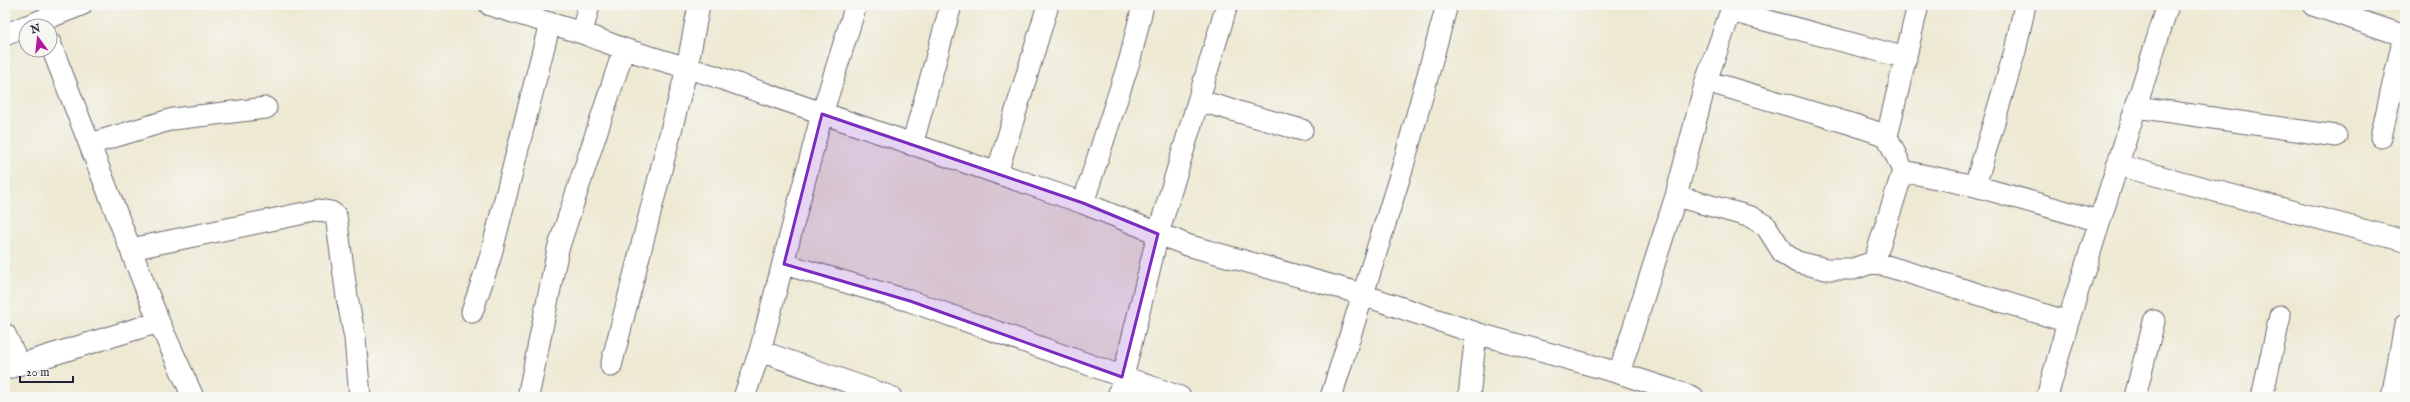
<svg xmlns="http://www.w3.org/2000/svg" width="2410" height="402" font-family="'IM FELL English',serif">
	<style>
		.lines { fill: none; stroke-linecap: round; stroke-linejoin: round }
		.street-casing { stroke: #696870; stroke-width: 23 }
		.street { stroke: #fff; stroke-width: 21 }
		.marked { fill: #7b2cbf; fill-opacity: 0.2; stroke: #7b2cbf; stroke-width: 3; stroke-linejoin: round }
	</style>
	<rect width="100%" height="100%" fill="#f6f6f2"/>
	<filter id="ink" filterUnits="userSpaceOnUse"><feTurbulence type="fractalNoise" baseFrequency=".025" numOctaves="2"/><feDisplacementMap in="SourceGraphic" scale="8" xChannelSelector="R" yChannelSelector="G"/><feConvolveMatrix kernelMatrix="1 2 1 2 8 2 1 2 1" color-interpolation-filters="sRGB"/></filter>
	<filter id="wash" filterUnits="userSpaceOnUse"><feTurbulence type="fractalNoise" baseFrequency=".012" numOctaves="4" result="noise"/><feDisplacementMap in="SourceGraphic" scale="16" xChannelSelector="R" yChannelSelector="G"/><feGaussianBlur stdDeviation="0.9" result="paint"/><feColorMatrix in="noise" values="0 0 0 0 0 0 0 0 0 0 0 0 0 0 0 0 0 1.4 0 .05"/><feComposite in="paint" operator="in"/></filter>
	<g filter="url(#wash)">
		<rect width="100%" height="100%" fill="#eee9d3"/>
	</g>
	<g filter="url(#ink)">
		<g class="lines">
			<g class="street-casing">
				<path id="street" d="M490,5L582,33L624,49L711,75L997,173L1083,203L1187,245L1348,290L1476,333L1619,373L1693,397
					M2313,5L2405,36
					M1731,11L1906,58
					M27,26L81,5
					M582,33L589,5
					M5,35L26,26
					M50,43L159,322L193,397
					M1706,81L1855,125L1887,136L1903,171L1975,186L2099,221
					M1200,101L1302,130
					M2137,107L2336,136
					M1887,136L1918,5
					M2381,137L2404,36
					M90,144L173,119L266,108
					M912,145L951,5
					M2117,165L2405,241
					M997,173L1048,5
					M1975,186L2015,51L2025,5
					M1676,196L1751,217L1766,226L1783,253L1797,262L1826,269H1853L1874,262L1903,171
					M1083,203L1130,59L1143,5
					M131,249L319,210L331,212L336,216L347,297L355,338L360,397
					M1874,262L2068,322
					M784,264L910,301L1180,397
					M472,312L490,258L550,23
					M5,334L19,364
					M760,351L891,397
					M611,366L687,68L699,5
					M5,369L159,322
					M1619,373L1676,196L1706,81L1733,5
					M528,397L558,249L624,49
					M744,397L760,351L822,114L856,5
					M1118,397L1158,234L1227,5
					M1331,397L1403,166L1447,5
					M1469,397L1476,333
					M2047,397L2068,322L2168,5
					M2135,397L2154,321
					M2262,397L2280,316
					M2392,397L2405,325"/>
			</g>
			<use href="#street" class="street"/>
		</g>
	</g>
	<path class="marked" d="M822,114L1083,203L1158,234L1122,377L910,301L784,264Z"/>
	<rect width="2410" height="402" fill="none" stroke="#f6f6f2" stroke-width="20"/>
	<g transform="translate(38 38) rotate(345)"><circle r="19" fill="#f6f6f2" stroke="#a1a1a9"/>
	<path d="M0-3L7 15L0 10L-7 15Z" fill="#b5179e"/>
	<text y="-6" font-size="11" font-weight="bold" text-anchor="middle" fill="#22223b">N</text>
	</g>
	<path d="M20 376v6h53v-6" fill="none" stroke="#22223b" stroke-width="2"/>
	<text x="26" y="376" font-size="12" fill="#22223b" stroke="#f6f6f2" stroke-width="3" paint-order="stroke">20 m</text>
</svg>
